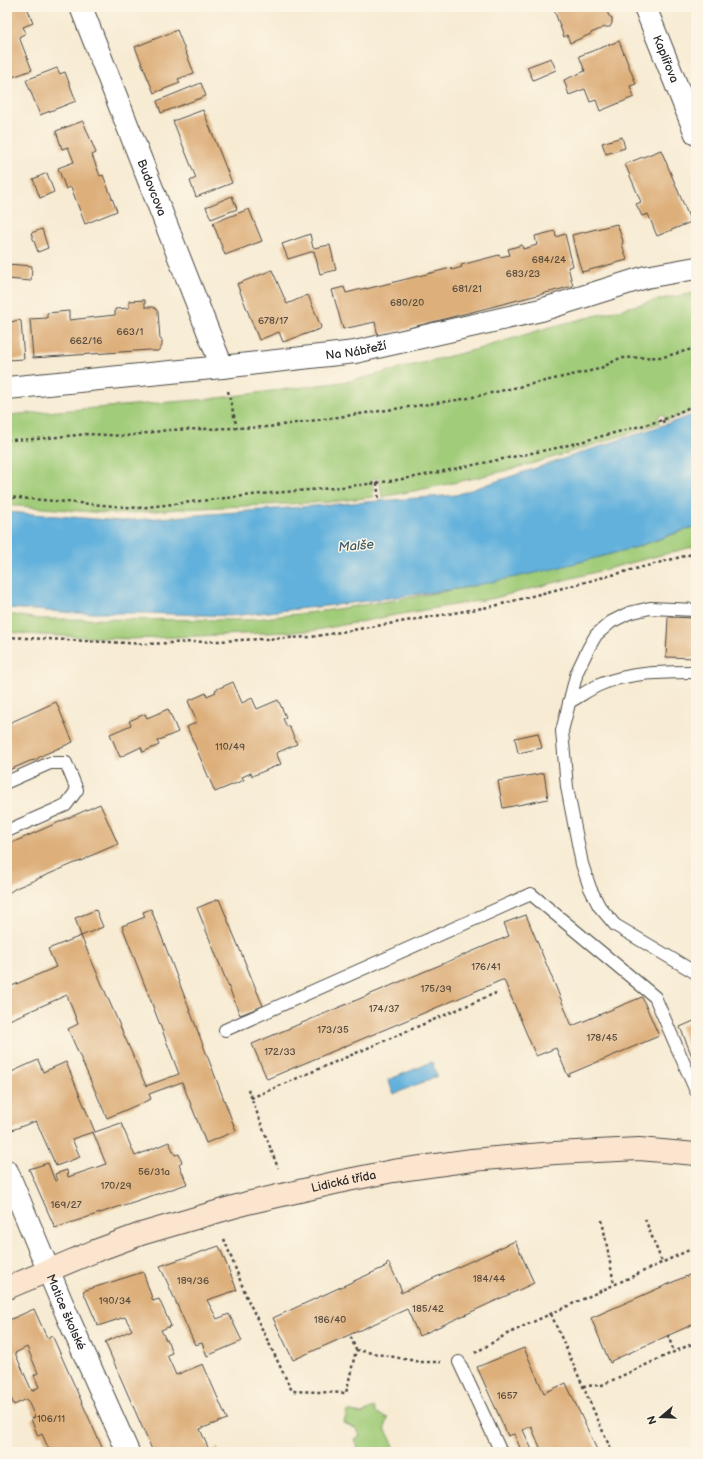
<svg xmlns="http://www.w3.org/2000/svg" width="703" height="1459" font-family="'Balsamiq Sans',sans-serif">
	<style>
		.green { fill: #a1cc79; stroke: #667c52 }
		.water { fill: #62b1dc; stroke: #466e84 }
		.building { fill: #ddaf7a; fill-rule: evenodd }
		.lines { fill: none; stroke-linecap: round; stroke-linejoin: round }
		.lane-casing { stroke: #4a4844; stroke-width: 14 }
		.street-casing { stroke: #4a4844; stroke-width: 24 }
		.secondary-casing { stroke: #4a4844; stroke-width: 24 }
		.path { stroke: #4a4844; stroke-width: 2.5; stroke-dasharray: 3 3; stroke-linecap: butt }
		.lane { stroke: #fff; stroke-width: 12 }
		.street { stroke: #fff; stroke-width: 22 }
		.secondary { stroke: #fce5cf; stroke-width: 22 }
		.labels { text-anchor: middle; stroke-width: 3; stroke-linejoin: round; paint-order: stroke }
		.number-label { font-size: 10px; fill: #584c3f }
		.street-label { font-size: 12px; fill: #2b2b2b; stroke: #fcf5e5 }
		.water-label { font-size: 13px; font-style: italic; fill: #3e5a69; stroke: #fcf5e5 }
	</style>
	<rect width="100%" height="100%" fill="#fcf5e5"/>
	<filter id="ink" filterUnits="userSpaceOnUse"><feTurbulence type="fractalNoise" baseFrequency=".025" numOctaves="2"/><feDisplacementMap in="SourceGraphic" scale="8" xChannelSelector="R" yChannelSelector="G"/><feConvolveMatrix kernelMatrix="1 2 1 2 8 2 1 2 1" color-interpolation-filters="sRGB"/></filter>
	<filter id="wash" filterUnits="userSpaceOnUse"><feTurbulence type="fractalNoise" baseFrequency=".012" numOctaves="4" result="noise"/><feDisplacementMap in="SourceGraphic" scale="16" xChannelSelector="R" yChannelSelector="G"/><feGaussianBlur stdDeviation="0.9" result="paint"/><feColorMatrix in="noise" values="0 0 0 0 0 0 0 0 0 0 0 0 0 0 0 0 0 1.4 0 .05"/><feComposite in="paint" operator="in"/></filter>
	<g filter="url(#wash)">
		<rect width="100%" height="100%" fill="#f7ebd3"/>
		<path class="green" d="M696,293V410L666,421L663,414L658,416L660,423C611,439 562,456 512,469C469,480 426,489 382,497L379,478L372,479L374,497L328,502L179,509L117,514L7,505V415L210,399L350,381L478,349L550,327L666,298Z
			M696,526V546L495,598L407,613L311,631L130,639L39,635L7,632V614L39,619L247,620L324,611L401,599L463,588L634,548Z
			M371,1408H375V1413L388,1418L385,1428L397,1452H359L355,1439L360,1436L357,1429L344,1423L347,1411L362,1414Z"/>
		<path class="water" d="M696,414V526L634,548L549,570L463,588L344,604L231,616L144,613H74L7,608V512L121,521L456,495Z
			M432,1062L437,1076L394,1094L388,1080Z"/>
		<g id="blocks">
			<path class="building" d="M7,7H27L33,23L23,27L26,33L19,37L32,70L7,79Z
				M553,7H605L609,16L612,18V23L610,27H605L591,33V34L570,43L567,35L564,37Z
				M690,7H696V25L694,21L696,20Z
				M177,30L194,73L178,79L180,83L154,93L135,47Z
				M619,41L636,84L630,86L634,97L600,111L596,100L590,102L585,89L569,95L564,80L585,71L579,56Z
				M551,58L556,70L533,80L527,67Z
				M57,68L60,74L65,72L76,101L40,115L26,80Z
				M201,83L206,96L161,113L157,101Z
				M203,110L232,183L196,197L190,181L196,178L173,121Z
				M83,121L96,153L92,155L100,176L103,175L117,211L85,224L71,187L66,189L58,168L74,162L68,147L62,149L56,131Z
				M622,137L625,148L606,154L602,143Z
				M661,150L691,222L657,236L648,214L642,216L636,204L641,202L625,164Z
				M47,173L54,192L40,198L33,179Z
				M232,196L237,209L211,219L206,207Z
				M249,209L262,241L225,255L213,223Z
				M617,224L623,241L622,244L627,260L582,272L576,253L572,235Z
				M42,229L48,248L38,252L31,233Z
				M555,231L556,237L565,234L573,266L568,267L573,286L378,336L375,322L343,329L332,290L344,287L346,293L366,288V289L451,268L452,270L462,267L461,265L499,255L500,257L510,255L508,249L522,245L523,249L537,245L535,236Z
				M310,234L313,248L330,245L336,270L320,274L314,251L288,259L282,244Z
				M7,264L32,266L31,281L7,279Z
				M272,270L287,304L308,295L321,327L320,329L283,342L279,332L259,340L237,284Z
				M145,300V307H153L156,309L158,312L160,339L162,340V346L158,351H152L150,350L33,358L30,319L47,318V313L69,311V320L115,315V309L129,308V301Z
				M7,313L11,322L18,320L21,321L24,359L7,360Z
				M668,617L696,618V658L666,657Z
				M233,682L242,703L252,698L257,709L278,700L286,717L283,719L287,727L289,726L297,744L276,753L281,764L252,776L251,773L242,777L244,780L215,792L187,727L197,722L188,701L206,693L207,696L216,692L215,690Z
				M56,702L73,742L43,755L35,760L30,761L7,771V724Z
				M168,709L178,732L157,741L159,745L143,752L141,747L120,757L110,734L131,725L129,721L145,714L147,718Z
				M538,733L542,748L518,753L515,738Z
				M544,773L548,799L503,808L498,781Z
				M100,804L118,844L88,857L84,860L75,863L16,888L7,894V845Z
				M219,899L263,1006L240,1015L197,908Z
				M151,909L236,1131L206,1143L182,1082L149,1094L151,1099L107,1118L68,1029L78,1024L67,995L7,1021V988L56,967L48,949L81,936L75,918L96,910L103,927L81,936L146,1086L179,1074L122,926L145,917L143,912Z
				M526,915L572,1026L642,997L659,1036L569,1074L570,1075L568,1076L556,1048L536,1056L504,980H502L267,1079L252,1044L509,936L504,923Z
				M696,1020V1066L680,1027Z
				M38,1060L43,1072L66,1062L95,1132L121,1123L135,1156L169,1142L175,1155L179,1154L182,1162L179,1164L187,1184L55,1228L29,1169L48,1163L55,1181H57L55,1174L67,1170L68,1177L106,1164L93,1132L72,1139L80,1157L56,1166L36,1121L12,1130L7,1119V1074Z
				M515,1241L534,1283L419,1336L407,1309L293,1360L273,1318L387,1266L386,1264L389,1263L402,1291H400L401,1293Z
				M219,1246L237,1290L207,1300L217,1319L229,1314L242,1341L207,1356L202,1343L195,1345L160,1266Z
				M143,1272L153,1301L159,1299L171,1326L161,1330L166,1340L167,1339L172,1353L167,1355L176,1375L203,1364L227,1419L200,1429L210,1452L218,1448L219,1452H153L105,1342L132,1330L125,1317L98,1326L83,1291Z
				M696,1272V1323L611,1361L612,1362L610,1363L591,1318Z
				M34,1309L47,1338L52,1335L104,1452H50L42,1434L38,1436L31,1419L35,1417L27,1399L14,1405L7,1389V1321ZM27,1347L38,1373L34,1375L39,1387L32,1391L15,1353Z
				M524,1348L544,1393L566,1383L598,1452H542L531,1426L523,1430L533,1452H522L514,1434L508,1436L477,1367Z"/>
		</g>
	</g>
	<g filter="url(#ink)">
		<use href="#blocks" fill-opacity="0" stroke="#4a4844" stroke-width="1"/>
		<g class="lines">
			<g class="lane-casing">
				<path id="lane" d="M696,610L650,608L629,613L611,622L596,635L588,649L577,672L562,731L567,787L582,864L590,888L599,906L615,925L696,973
					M569,702C579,697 588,690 599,685C629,672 663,672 696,672
					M7,782L50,763H66L77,790L66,805L7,831
					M225,1030L531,894L655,997L696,1091
					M459,1362L501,1452"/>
			</g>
			<g class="street-casing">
				<g id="street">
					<path id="s1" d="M81,7L222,367"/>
					<path id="s2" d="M645,7L696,134"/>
					<path id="s3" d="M7,388L222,367L355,352L541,310L646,277L696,268"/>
					<path id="s4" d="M7,1171L67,1315L128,1452"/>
				</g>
			</g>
			<g class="secondary-casing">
				<g id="secondary">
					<path id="s5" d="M7,1288L95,1251L141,1234L247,1203L343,1181L393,1171L472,1160L555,1153L639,1149L696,1154"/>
				</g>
			</g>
			<path class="path" d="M228,391L237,428
				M663,420L664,425
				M7,440L36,439L88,434L126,436L168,430L268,427L464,399L599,369L620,358L663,357L696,348
				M377,483L379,501
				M7,497L138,508L261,494L332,488L377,483L415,477L561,447L663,420L696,404
				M7,637L147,644L311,637L494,606L696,553
				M248,1089L278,1168
				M251,1098L496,993
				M645,1219L662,1262
				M602,1220L614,1284
				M224,1239L247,1298L292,1391L346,1393L356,1350L350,1335
				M551,1314L612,1452
				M668,1335L674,1352
				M356,1350L421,1362H441
				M475,1353L507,1334L696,1247
				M583,1386L602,1385L696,1342"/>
			<use href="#lane" class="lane"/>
			<use href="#street" class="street"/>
			<use href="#secondary" class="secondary"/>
		</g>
	</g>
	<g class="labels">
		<g class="number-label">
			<text x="549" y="263">684/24</text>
			<text x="523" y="277">683/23</text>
			<text x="467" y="292">681/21</text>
			<text x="407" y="306">680/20</text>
			<text x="273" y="324">678/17</text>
			<text x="130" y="335">663/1</text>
			<text x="86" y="344">662/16</text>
			<text x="230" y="750">110/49</text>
			<text x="486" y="970">176/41</text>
			<text x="436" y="992">175/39</text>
			<text x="384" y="1012">174/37</text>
			<text x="333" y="1033">173/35</text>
			<text x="602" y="1041">178/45</text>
			<text x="280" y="1055">172/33</text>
			<text x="154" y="1175">56/31a</text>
			<text x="116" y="1189">170/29</text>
			<text x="66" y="1208">169/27</text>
			<text x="489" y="1282">184/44</text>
			<text x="193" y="1284">189/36</text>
			<text x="115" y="1304">190/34</text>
			<text x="428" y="1312">185/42</text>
			<text x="330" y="1323">186/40</text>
			<text x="507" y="1399">1657</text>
			<text x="51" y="1422">106/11</text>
		</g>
		<g class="street-label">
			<text dy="4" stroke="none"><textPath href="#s2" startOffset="56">Kaplířova</textPath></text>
			<text dy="4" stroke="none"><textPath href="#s1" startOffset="194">Budovcova</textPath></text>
			<text dy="4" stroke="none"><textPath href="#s3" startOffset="351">Na Nábřeží</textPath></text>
			<text dy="4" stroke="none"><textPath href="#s5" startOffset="354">Lidická třída</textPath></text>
			<text dy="4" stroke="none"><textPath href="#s4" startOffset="153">Matice školské</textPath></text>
		</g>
		<g class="water-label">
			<text transform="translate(356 545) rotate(-5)" y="5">Malše</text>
		</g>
	</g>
	<rect width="703" height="1459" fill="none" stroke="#fcf5e5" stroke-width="24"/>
	<g transform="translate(661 1417) rotate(251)" stroke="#fcf5e5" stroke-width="3" paint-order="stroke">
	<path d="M0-3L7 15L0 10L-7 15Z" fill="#2b2b2b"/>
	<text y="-6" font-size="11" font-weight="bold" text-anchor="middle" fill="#2b2b2b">N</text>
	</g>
</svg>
